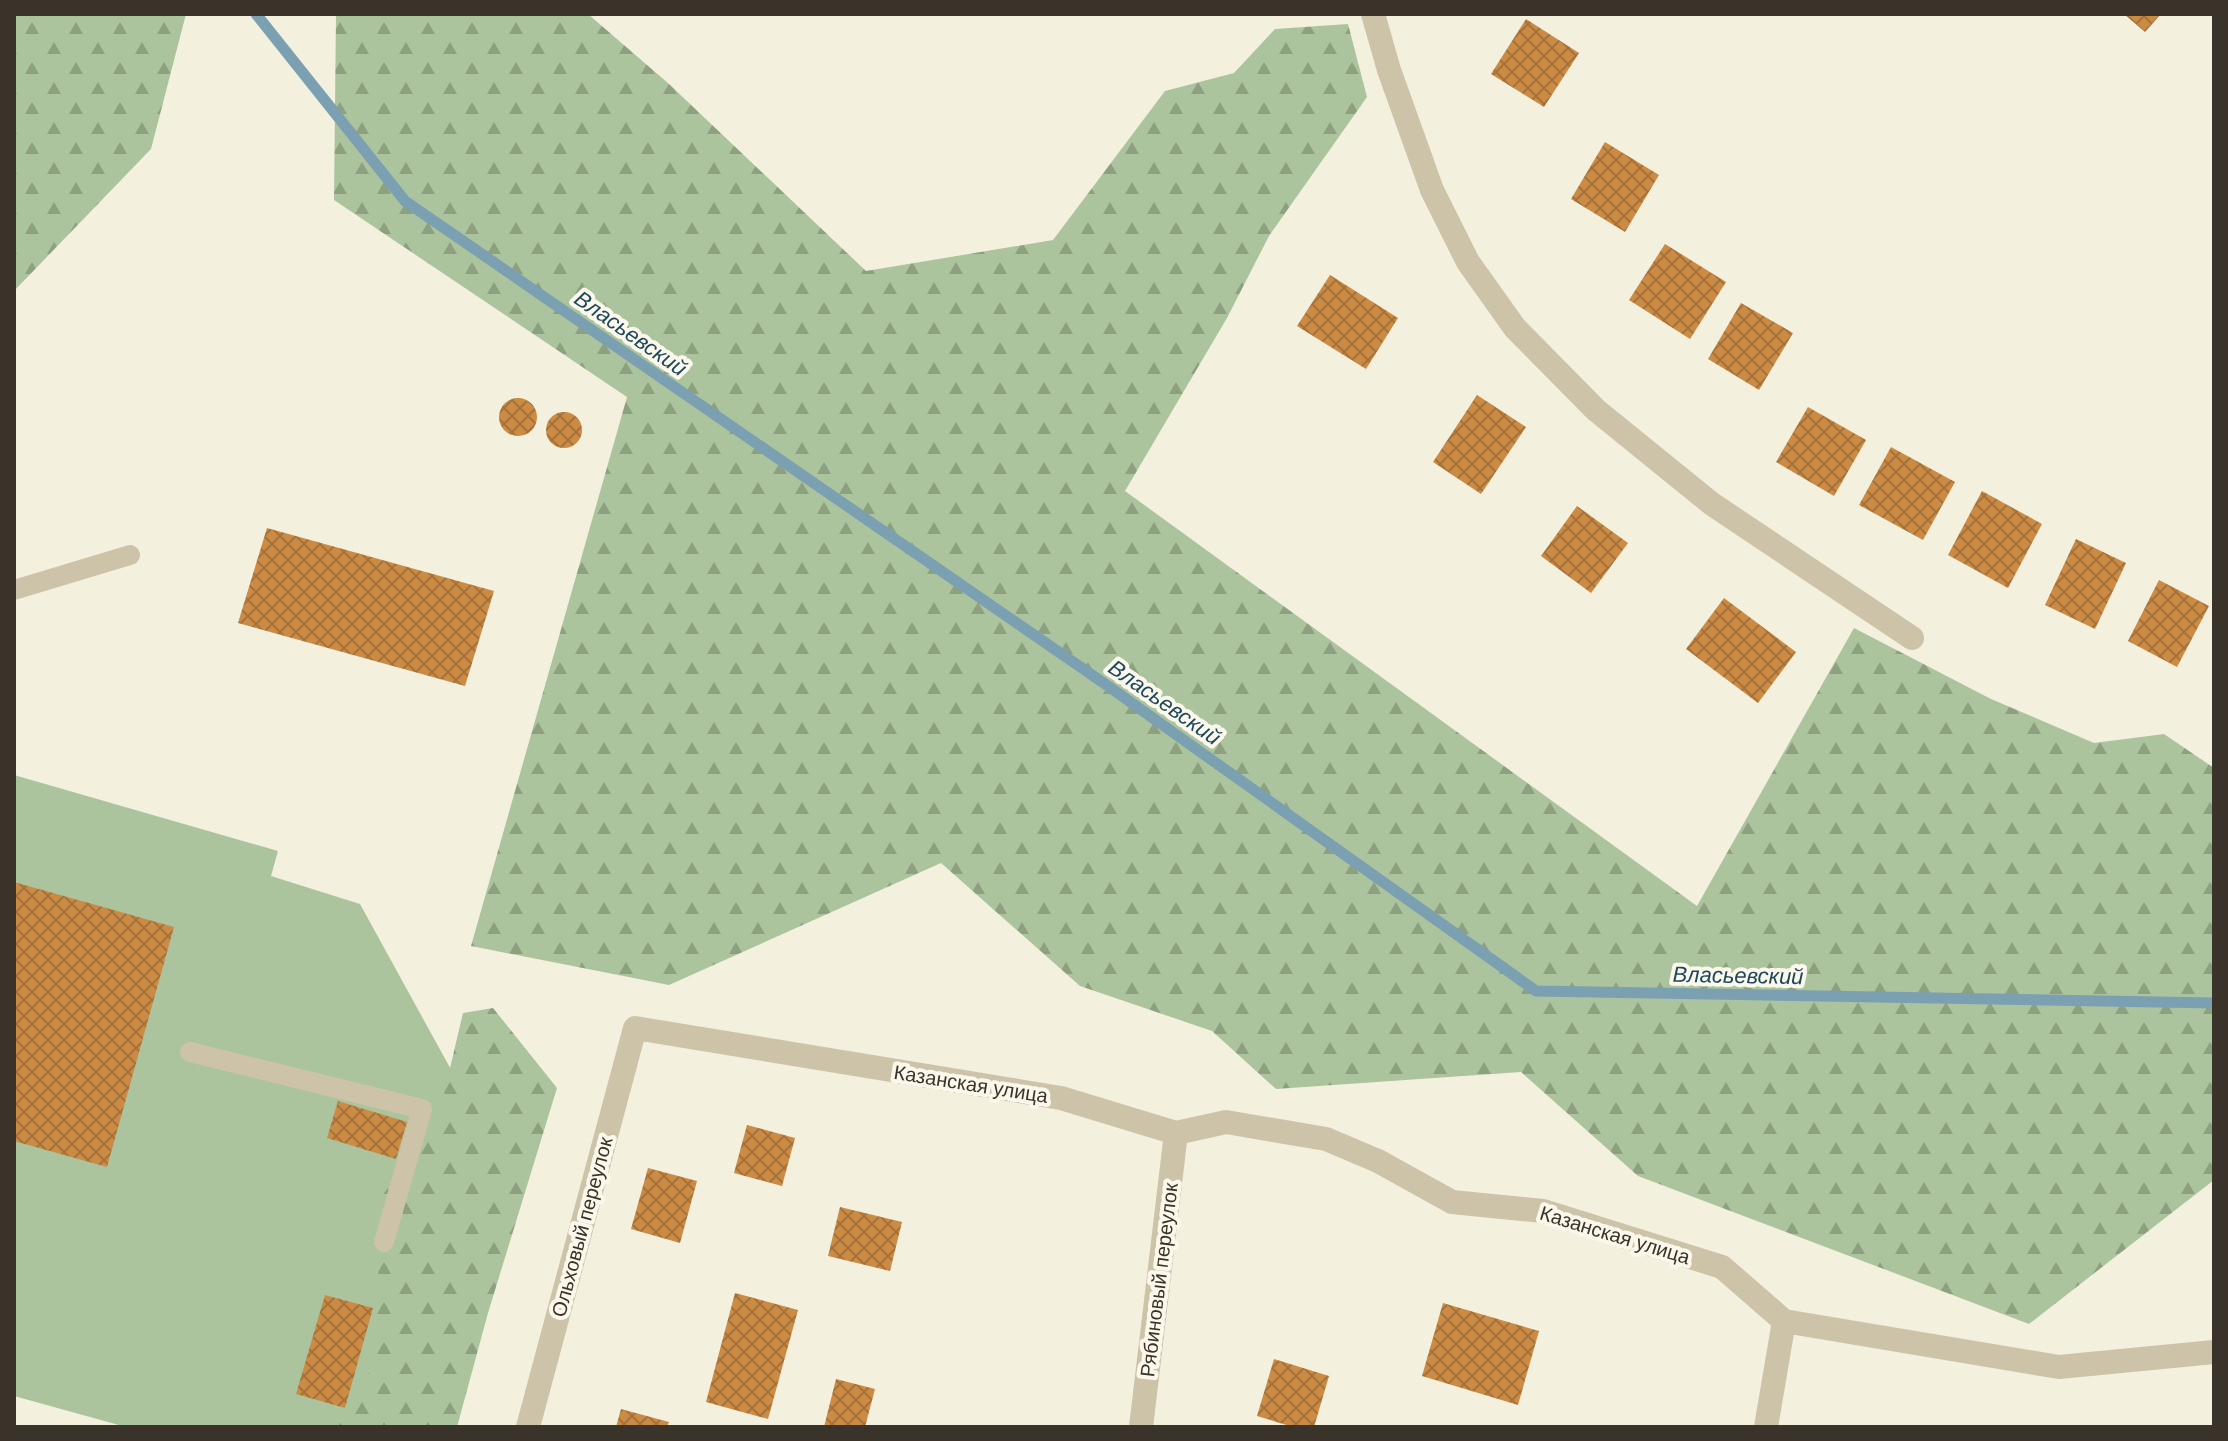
<svg xmlns="http://www.w3.org/2000/svg" width="2228" height="1441" font-family="Helvetica,sans-serif">
	<style>
		.grass { fill: #acc49d }
		.forest { fill: url(#forest-firs) }
		.lines { fill: none; stroke-linecap: round; stroke-linejoin: round }
		.stream { stroke: #7ba0b2; stroke-width: 11 }
		.building { fill: url(#building-cross-hatch) }
		.lane { stroke: #cdc3a9; stroke-width: 20 }
		.street { stroke: #cdc3a9; stroke-width: 24 }
		.labels { text-anchor: middle; stroke-width: 8; stroke-linejoin: round; paint-order: stroke }
		.street-label { font-size: 20px; fill: #393329; stroke: #fbf8eb }
		.water-label { font-size: 22px; font-style: italic; fill: #1c475d; stroke: #fbf8eb }
	</style>
	<defs>
		<pattern id="forest-firs" width="22" height="20" patternUnits="userSpaceOnUse" patternTransform="scale(2)"><rect width="22" height="20" fill="#acc49d"/><path d="M5 1l3.5 6h-7zM16 11l3.5 6h-7z" fill="#8da080"/></pattern>
		<pattern id="building-cross-hatch" width="8" height="8" patternUnits="userSpaceOnUse" patternTransform="scale(2)"><rect width="8" height="8" fill="#cb8b44"/><path d="M0 0l8 8M0 8l8-8" fill="none" stroke="#a67239"/></pattern>
	</defs>
	<rect width="100%" height="100%" fill="#f4f0de"/>
	<path class="grass" d="M14,775L278,851L271,876L360,904L465,1095L369,1427H126L14,1396Z"/>
	<path class="forest" d="M14,14H186L151,149L14,291Z
		M336,14H588L669,84L866,271L1053,240L1165,91L1234,73L1275,29L1348,24L1367,97L1269,236L1227,318L1125,491L1697,906L1854,628L1991,699L2094,743L2164,734L2214,768V1180L2029,1324L1638,1176L1521,1072L1276,1089L1212,1031L1080,986L941,863L669,985L471,946L627,397L334,200Z
		M493,1008L557,1088L488,1313L457,1427H336L339,1425L367,1381L380,1289L371,1211L438,1119L463,1013Z"/>
	<g class="lines">
		<path class="stream" d="M256,14L405,201L1108,686L1536,991L2214,1003"/>
	</g>
	<path class="building" d="M2124,14H2161L2145,32Z
		M1526,19L1579,53L1544,107L1491,74Z
		M1605,142L1659,175L1625,232L1571,199Z
		M1665,244L1726,282L1690,339L1629,300Z
		M1330,275L1398,318L1366,369L1297,326Z
		M1741,303L1793,333L1759,390L1708,359Z
		M1477,395L1526,427L1481,494L1433,462Z
		M499 417a19 19 0 1 1 38 0a19 19 0 1 1-38 0Z
		M1808,407L1866,440L1834,496L1776,462Z
		M546 430a18 18 0 1 1 36 0a18 18 0 1 1-36 0Z
		M1891,447L1955,482L1923,540L1859,505Z
		M1982,491L2042,524L2008,588L1948,555Z
		M1577,506L1628,543L1591,593L1541,556Z
		M267,528L494,591L465,686L238,623Z
		M2076,539L2126,563L2095,629L2045,605Z
		M2159,580L2209,606L2177,667L2128,641Z
		M1724,598L1796,652L1758,703L1686,649Z
		M14,882L174,927L107,1167L14,1141Z
		M338,1101L407,1122L396,1159L327,1138Z
		M747,1125L795,1138L782,1186L734,1173Z
		M648,1168L697,1181L680,1243L631,1229Z
		M840,1207L902,1222L890,1271L828,1256Z
		M735,1293L798,1310L768,1419L706,1402Z
		M325,1295L373,1308L345,1408L296,1394Z
		M1443,1303L1539,1331L1518,1405L1422,1376Z
		M1274,1359L1329,1376L1314,1427H1293L1257,1416Z
		M836,1379L875,1389L865,1427H824Z
		M621,1409L669,1422L667,1427H616Z"/>
	<g class="lines">
		<path class="lane" d="M14,590L130,555
			M190,1052L422,1109L384,1242"/>
		<path class="street" d="M1373,14L1389,70L1432,190L1468,262L1515,328L1596,410L1712,504L1912,638
			M528,1427L635,1028L1061,1098L1176,1133L1226,1122L1326,1139L1378,1161L1452,1202L1543,1211L1722,1267L1784,1321L2059,1367L2214,1352
			M1141,1427L1176,1133
			M1766,1427L1784,1321"/>
	</g>
	<g class="labels">
		<g class="street-label">
			<text transform="translate(971 1084) rotate(9)" y="7">Казанская улица</text>
			<text transform="translate(582 1227) rotate(-75)" y="7">Ольховый переулок</text>
			<text transform="translate(1615 1235) rotate(17)" y="7">Казанская улица</text>
			<text transform="translate(1159 1280) rotate(-83)" y="7">Рябиновый переулок</text>
		</g>
		<g class="water-label">
			<text transform="translate(631 333) rotate(35)" y="8">Власьевский</text>
			<text transform="translate(1165 702) rotate(35)" y="8">Власьевский</text>
			<text transform="translate(1738 975) rotate(1)" y="8">Власьевский</text>
		</g>
	</g>
	<rect width="2228" height="1441" fill="none" stroke="#393329" stroke-width="32"/>
</svg>
